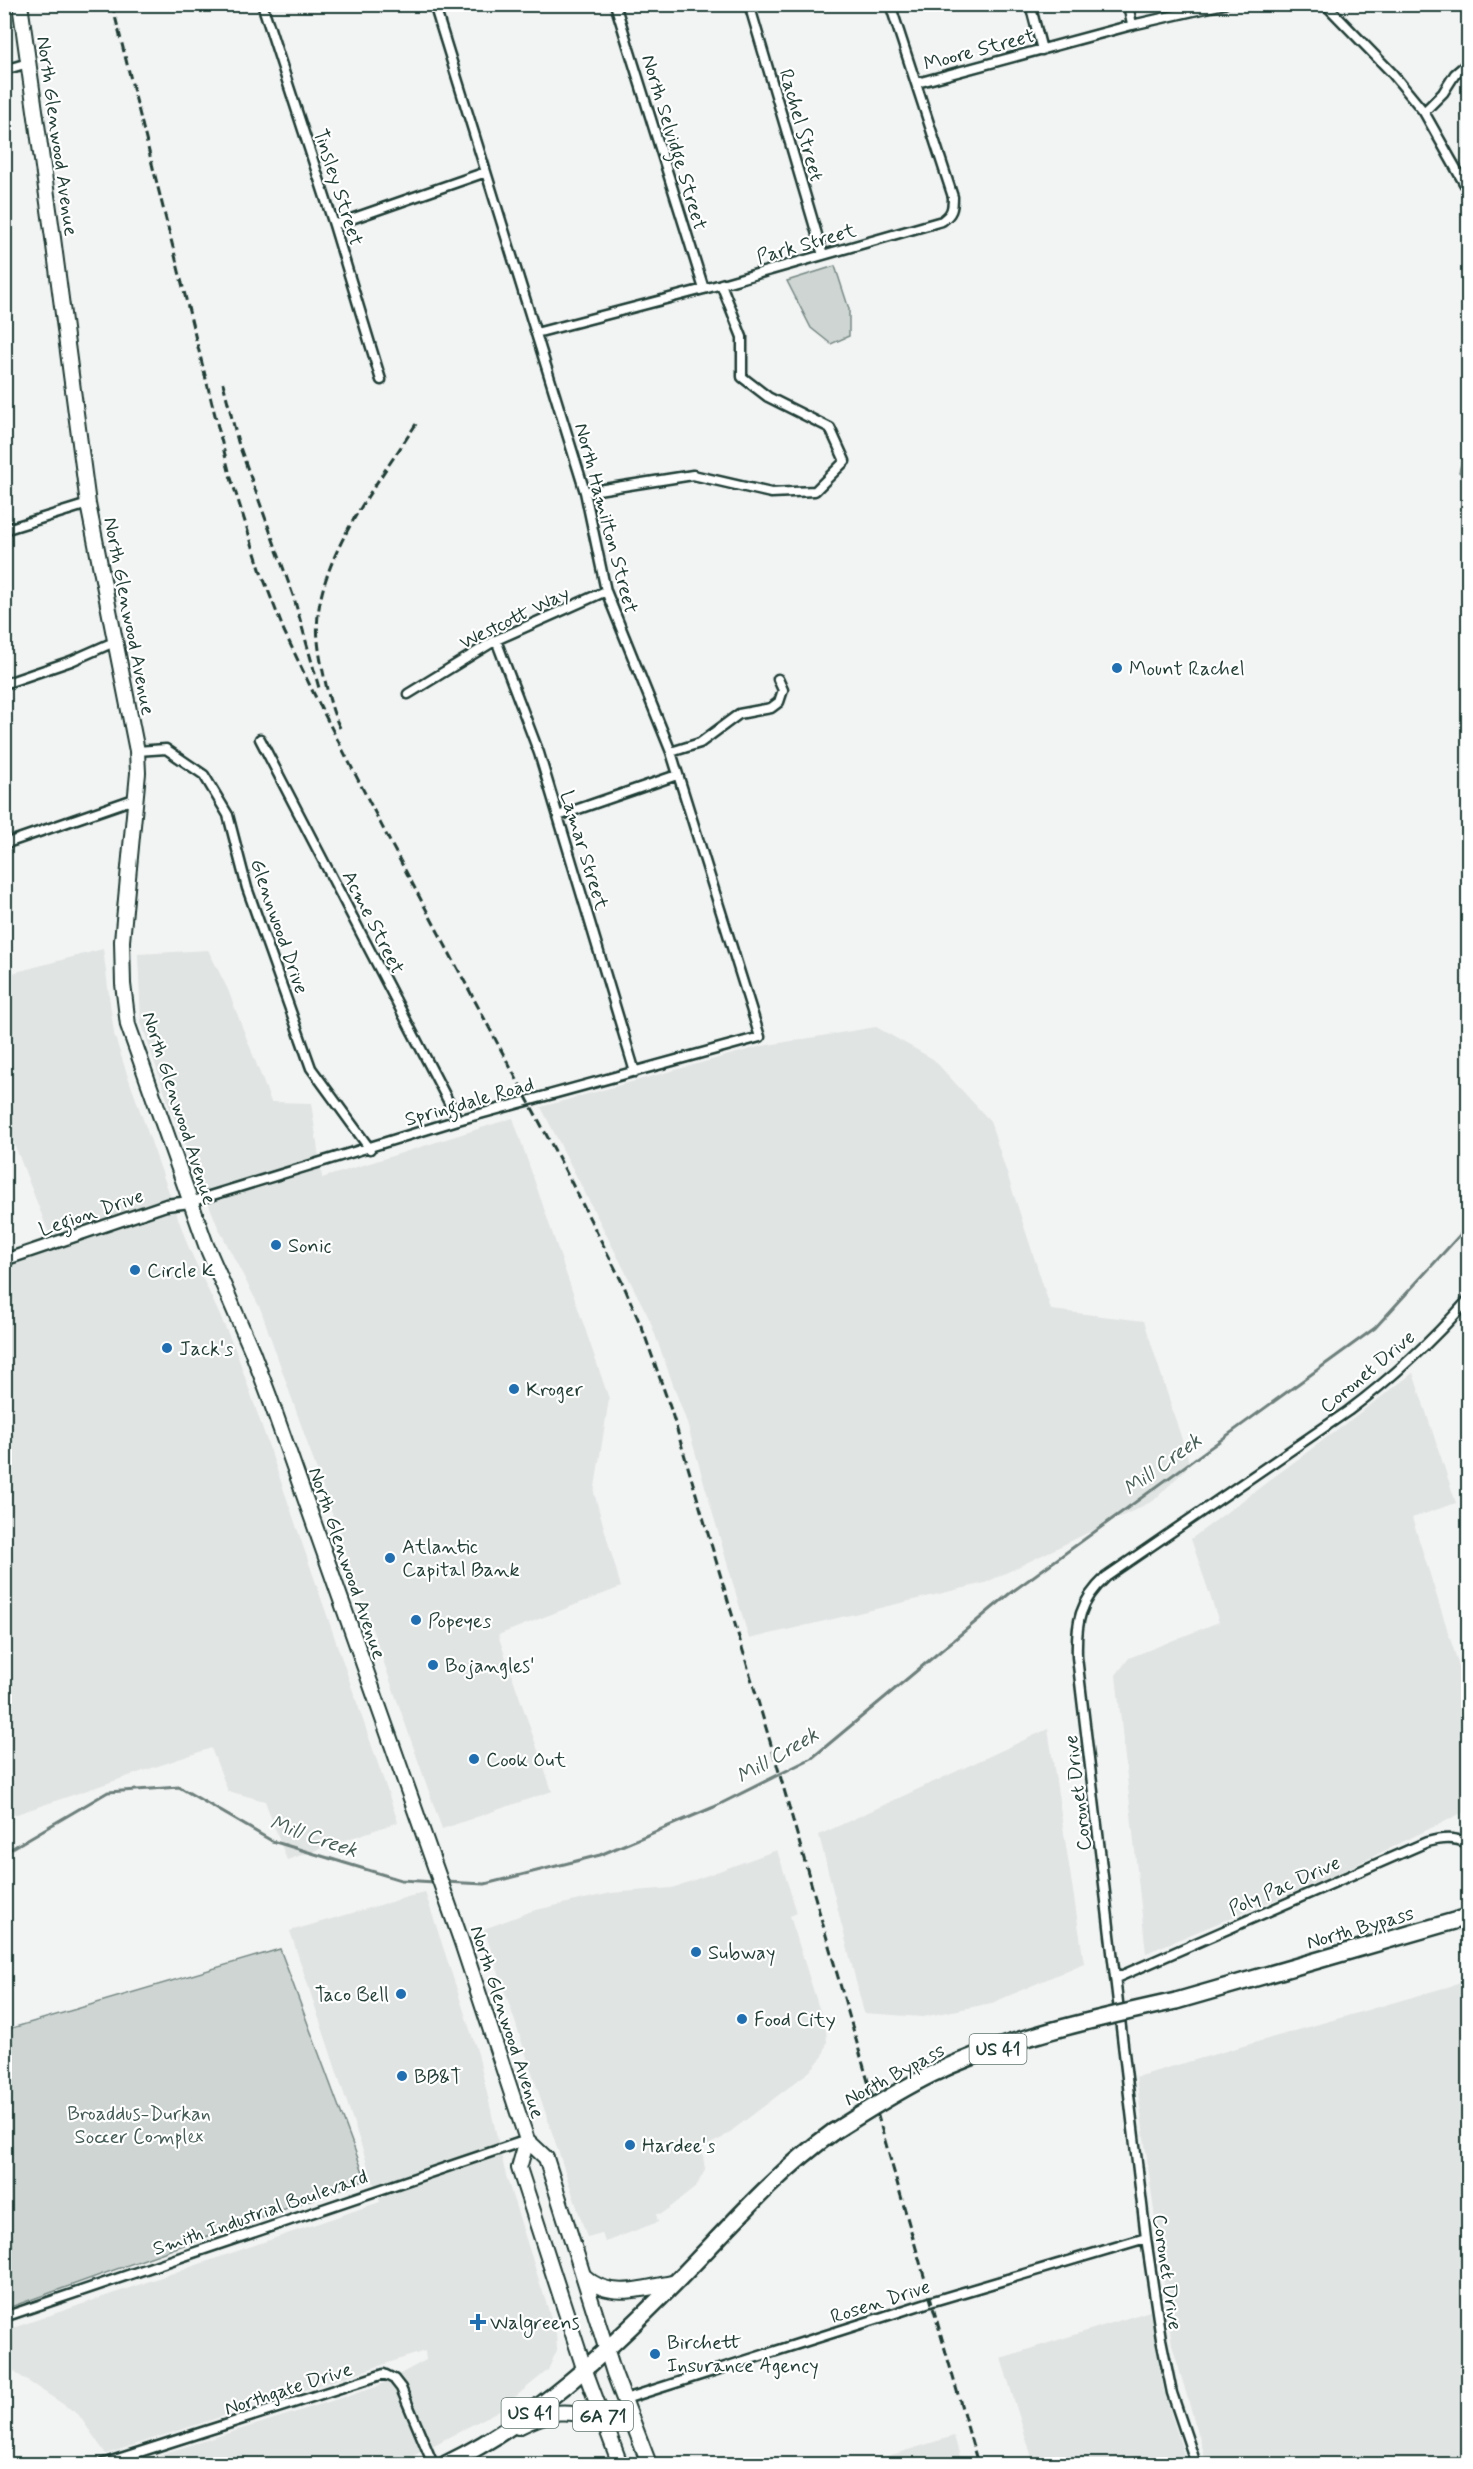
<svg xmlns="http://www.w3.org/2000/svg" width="1473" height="2469" font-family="Mynerve,sans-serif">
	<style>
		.built { fill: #e0e4e3 }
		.green { fill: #ced5d3; stroke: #768984; stroke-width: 1.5 }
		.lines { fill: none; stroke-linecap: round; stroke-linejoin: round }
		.stream { stroke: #6d807b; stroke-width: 3 }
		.minor-casing { stroke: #1f3d34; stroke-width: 13 }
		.tertiary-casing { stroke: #1f3d34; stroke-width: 15 }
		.primary-casing { stroke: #1f3d34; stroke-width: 18 }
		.trunk-casing { stroke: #1f3d34; stroke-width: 20 }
		.minor { stroke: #fff; stroke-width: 8 }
		.tertiary { stroke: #fff; stroke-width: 10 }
		.primary { stroke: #fff; stroke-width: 14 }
		.trunk { stroke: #fff; stroke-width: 15 }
		.rail { stroke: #1f3d34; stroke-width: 3; stroke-dasharray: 9 4.5; stroke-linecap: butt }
		.trunk-bridge-casing { stroke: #1f3d34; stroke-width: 20; stroke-linecap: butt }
		.trunk-bridge { stroke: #fff; stroke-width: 15 }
		.poi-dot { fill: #1f6fb2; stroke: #fff; stroke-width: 2 }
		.labels { text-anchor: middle; stroke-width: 4.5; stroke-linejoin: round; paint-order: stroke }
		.shield { fill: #fff; stroke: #627771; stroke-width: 1.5 }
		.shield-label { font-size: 18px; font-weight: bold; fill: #1f3d34 }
		.street-label { font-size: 20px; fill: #1f3d34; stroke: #fff }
		.poi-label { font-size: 20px; fill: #1f3d34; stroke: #fff; text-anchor: start }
		.park-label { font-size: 20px; fill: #425b54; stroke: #fff }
		.water-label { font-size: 21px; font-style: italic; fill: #465f57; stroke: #fff }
	</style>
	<rect width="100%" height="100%" fill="#f2f3f3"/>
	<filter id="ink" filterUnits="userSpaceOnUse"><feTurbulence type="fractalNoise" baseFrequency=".0167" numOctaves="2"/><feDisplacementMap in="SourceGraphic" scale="12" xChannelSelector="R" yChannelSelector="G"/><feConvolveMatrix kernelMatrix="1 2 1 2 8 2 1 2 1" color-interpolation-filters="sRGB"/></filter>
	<g filter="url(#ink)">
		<path class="built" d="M103,949L114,1034L127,1074L188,1246L236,1351L398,1822L287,1860L265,1801L228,1791L211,1748L5,1818V1251L50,1236L5,1120V975Z
			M208,950L228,990L271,1102L311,1103L322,1178L513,1118L609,1399L594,1493L621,1587L498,1635L552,1791L442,1829L261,1310L218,1227L171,1111L141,1022L138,954Z
			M876,1027L933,1059L990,1121L1051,1310L1144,1321L1190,1465L1153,1501L985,1583L749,1639L686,1420L649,1318L541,1107L762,1046Z
			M1413,1373L1456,1503L1412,1518L1468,1695V1810L1339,1873L1146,1953L1116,1675L1129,1658L1219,1622L1191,1539Z
			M1048,1729L1084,1963L992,2003L923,2017L864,2013L819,1835Z
			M777,1850L797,1913L790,1916L826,2031L827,2042L823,2056L810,2071L722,2138L702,2148L705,2170L696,2187L663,2213L656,2214L658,2222L605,2242L602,2233L587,2237L484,1929L532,1911L611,1893L672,1888Z
			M425,1892L478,2054L506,2176L556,2334L557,2350L548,2370L498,2411L398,2464H130L376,2387L426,2360L425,2351L106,2454L78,2414L5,2366L4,2331L380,2202L290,1931Z
			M1468,1981V2464H1207L1172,2345L1136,2077Z
			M1150,2311L1164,2391L1187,2464H1034L1001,2358Z
			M954,2436L962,2464H862Z"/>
		<path class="green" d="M835,266L849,309V336L831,344L811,328L787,281Z
			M1468,438V479L1459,472Z
			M280,1949L366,2180L5,2309V2030Z"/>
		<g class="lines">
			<path class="stream" d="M4,1853L108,1792L179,1787L272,1841L401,1880L435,1882
				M444,1882L485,1884L600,1855L714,1807L812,1758L1009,1594L1375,1328L1468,1226"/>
			<g class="minor-casing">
				<path id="minor" d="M262,4L334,225L381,380
					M615,4L704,289
					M749,4L823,255
					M1030,4L1042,50
					M1128,4L1132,25
					M1325,4L1392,73L1424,112L1468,190
					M4,70L28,63
					M917,83L1132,25L1224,4
					M1424,112L1443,93L1455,74L1468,63
					M334,225L486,172
					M536,333L704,289L942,221C952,214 953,209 953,197L890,4
					M585,492L693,475L771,493L815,491L845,461L830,428L768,397L742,377V337L721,284
					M4,530L88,504
					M496,640L539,753L635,1072
					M4,684L71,661L114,642
					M408,694L496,640L606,591
					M260,739L458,1120
					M137,751L166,749L204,775L228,815L247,888L311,1068L370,1149
					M671,752L700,743L739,714L771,708L779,702L783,690L778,679
					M558,816L677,775
					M4,844L134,799
					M190,1202L458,1120L760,1037L671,752L606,591L585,492L434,4
					M1116,1978L1427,1842C1442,1838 1453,1837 1468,1843
					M4,2317L527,2140
					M625,2399L930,2302L1146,2238
					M102,2464L384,2374L394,2379L401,2388L433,2464
					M1196,2464L1172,2393L1161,2339L1146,2238L1077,1657C1076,1622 1079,1602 1106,1577L1348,1411C1392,1378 1432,1341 1468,1300"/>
			</g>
			<g class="tertiary-casing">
				<path id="tertiary" d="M4,1260L166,1205L190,1202"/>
			</g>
			<g class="primary-casing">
				<path id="primary" d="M20,4L53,238L88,504L137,751L138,773L122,941L123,984L128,1025L206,1245L252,1351L269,1396L462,1943L527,2140L546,2158L614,2373L649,2464
					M527,2140L519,2168L584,2368L620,2464
					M584,2276C609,2301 645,2288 676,2282
					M518,2427C558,2408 562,2410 604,2419"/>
			</g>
			<g class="trunk-casing">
				<path id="trunk" d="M1176,2001L1468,1917
					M446,2464C532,2423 608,2351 675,2283C726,2231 773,2175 833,2132"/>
			</g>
			<use href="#minor" class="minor"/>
			<use href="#tertiary" class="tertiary"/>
			<use href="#primary" class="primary"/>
			<use href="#trunk" class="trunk"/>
			<path class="rail" d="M112,4L230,475L261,572L284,631L313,692L388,838L563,1166L624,1286L644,1333L671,1410L775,1758L978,2464
				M223,383L238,442L294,598L319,688
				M340,728C332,712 328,694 324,676C319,654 315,630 319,608C329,542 381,479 416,424"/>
			<g class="trunk-bridge-casing">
				<path id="trunk-bridge" d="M833,2132C865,2112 897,2091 932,2074C1007,2038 1094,2019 1176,2001"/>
			</g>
			<use href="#trunk-bridge" class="trunk-bridge"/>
		</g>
	</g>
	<g class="poi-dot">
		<circle cx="1117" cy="668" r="6"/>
		<circle cx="276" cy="1245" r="6"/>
		<circle cx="135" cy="1270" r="6"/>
		<circle cx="167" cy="1348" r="6"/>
		<circle cx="514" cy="1389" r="6"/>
		<circle cx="390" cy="1558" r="6"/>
		<circle cx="416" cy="1620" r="6"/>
		<circle cx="433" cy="1665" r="6"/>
		<circle cx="474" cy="1759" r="6"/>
		<circle cx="696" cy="1952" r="6"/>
		<circle cx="401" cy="1994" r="6"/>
		<circle cx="742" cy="2019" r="6"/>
		<circle cx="402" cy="2076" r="6"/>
		<circle cx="630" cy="2145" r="6"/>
		<path d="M475 2313h6v6h6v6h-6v6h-6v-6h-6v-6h6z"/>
		<circle cx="655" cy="2354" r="6"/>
	</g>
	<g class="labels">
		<g class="shield">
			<rect x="969.5" y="2034" width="57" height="30" rx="4.5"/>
			<rect x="501.5" y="2398" width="57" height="30" rx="4.5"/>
			<rect x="573" y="2401" width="60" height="30" rx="4.5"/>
		</g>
		<g class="shield-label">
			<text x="998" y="2055">US 41</text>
			<text x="530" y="2419">US 41</text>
			<text x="603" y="2422">GA 71</text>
		</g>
		<g class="street-label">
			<text transform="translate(979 49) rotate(-15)" y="7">Moore Street</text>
			<text transform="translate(802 125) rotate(74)" y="7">Rachel Street</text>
			<text transform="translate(58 136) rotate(82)" y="7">North Glenwood Avenue</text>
			<text transform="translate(675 142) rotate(73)" y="7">North Selvidge Street</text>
			<text transform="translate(339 187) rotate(72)" y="7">Tinsley Street</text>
			<text transform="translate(806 243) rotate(-16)" y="7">Park Street</text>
			<text transform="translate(607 518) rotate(75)" y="7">North Hamilton Street</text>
			<text transform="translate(130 616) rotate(79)" y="7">North Glenwood Avenue</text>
			<text transform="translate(514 617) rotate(-26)" y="7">Westcott Way</text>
			<text transform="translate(585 850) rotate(73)" y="7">Lamar Street</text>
			<text transform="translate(374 922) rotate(63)" y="7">Acme Street</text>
			<text transform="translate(280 926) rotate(71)" y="7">Glennwood Drive</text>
			<text transform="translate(469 1101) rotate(-16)" y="7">Springdale Road</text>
			<text transform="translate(180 1108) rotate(72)" y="7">North Glenwood Avenue</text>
			<text transform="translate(91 1212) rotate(-19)" y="7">Legion Drive</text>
			<text transform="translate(1367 1371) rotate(-40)" y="7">Coronet Drive</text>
			<text transform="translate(348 1563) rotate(71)" y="7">North Glenwood Avenue</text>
			<text transform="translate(1077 1793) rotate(-97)" y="7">Coronet Drive</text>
			<text transform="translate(1284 1885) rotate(-24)" y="7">Poly Pac Drive</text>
			<text transform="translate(1360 1927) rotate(-16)" y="7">North Bypass</text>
			<text transform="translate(508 2022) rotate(72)" y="7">North Glenwood Avenue</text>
			<text transform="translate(894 2074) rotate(-28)" y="7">North Bypass</text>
			<text transform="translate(260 2212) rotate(-19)" y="7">Smith Industrial Boulevard</text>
			<text transform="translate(1168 2272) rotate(82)" y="7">Coronet Drive</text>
			<text transform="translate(880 2301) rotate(-18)" y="7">Rosen Drive</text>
			<text transform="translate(288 2388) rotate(-18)" y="7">Northgate Drive</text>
		</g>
		<g class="poi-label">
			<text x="1129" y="675">Mount Rachel</text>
			<text x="288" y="1252">Sonic</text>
			<text x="147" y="1277">Circle K</text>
			<text x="179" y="1355">Jack's</text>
			<text x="526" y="1396">Kroger</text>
			<text x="402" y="1553">Atlantic<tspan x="402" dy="23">Capital Bank</tspan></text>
			<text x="428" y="1627">Popeyes</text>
			<text x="445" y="1672">Bojangles'</text>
			<text x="486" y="1766">Cook Out</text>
			<text x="708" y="1959">Subway</text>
			<text x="389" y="2001" text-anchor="end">Taco Bell</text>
			<text x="754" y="2026">Food City</text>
			<text x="414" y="2083">BB&amp;T</text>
			<text x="642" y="2152">Hardee's</text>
			<text x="490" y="2329">Walgreens</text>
			<text x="667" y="2349">Birchett<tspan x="667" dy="23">Insurance Agency</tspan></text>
		</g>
		<g class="park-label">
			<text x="139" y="2120">Broaddus-Durkan<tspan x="139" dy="23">Soccer Complex</tspan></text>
		</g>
		<g class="water-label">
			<text transform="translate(1162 1464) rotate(-36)" y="7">Mill Creek</text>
			<text transform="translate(777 1755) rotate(-30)" y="7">Mill Creek</text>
			<text transform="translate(314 1836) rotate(19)" y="7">Mill Creek</text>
		</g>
	</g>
	<rect width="1473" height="2469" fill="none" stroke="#fff" stroke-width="24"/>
	<rect x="12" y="12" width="1449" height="2445" fill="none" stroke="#1f3d34" stroke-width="2" filter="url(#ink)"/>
</svg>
